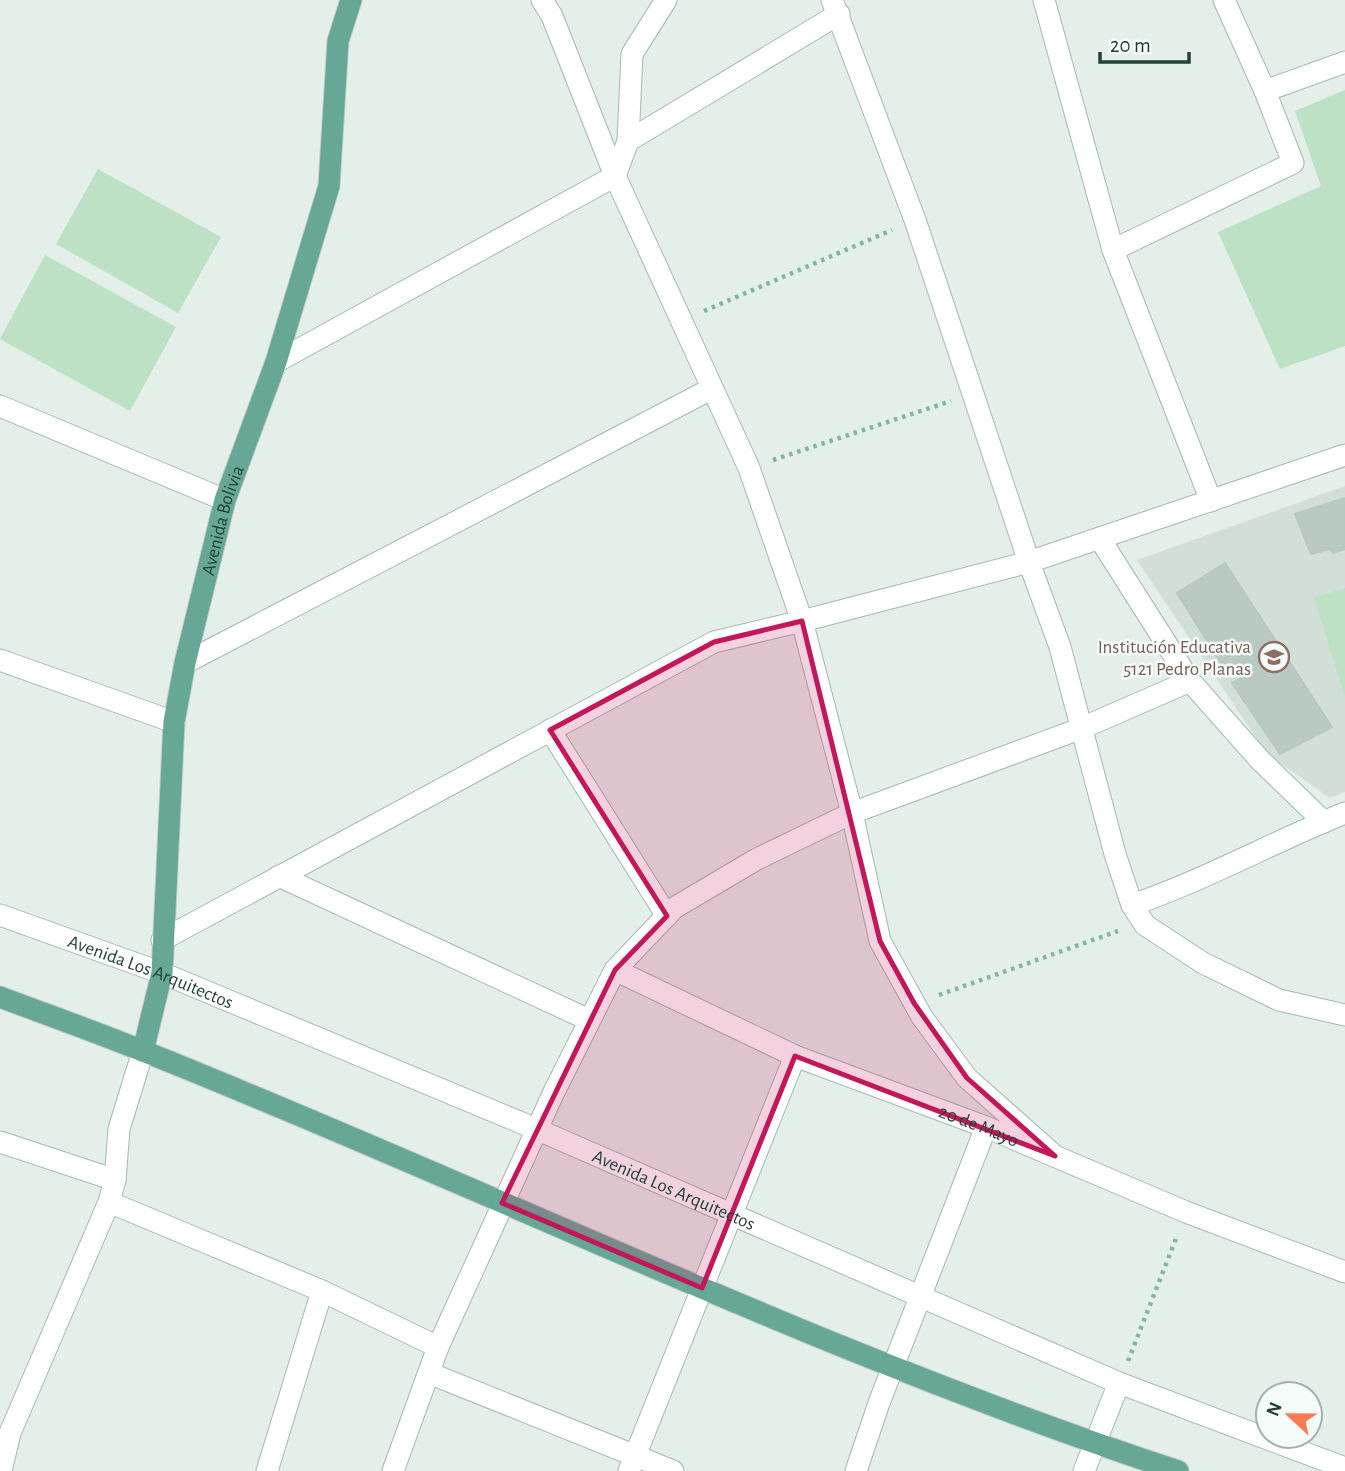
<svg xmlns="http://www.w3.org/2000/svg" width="1345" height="1471" font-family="'Alegreya Sans',sans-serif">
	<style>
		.built { fill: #d2dfd9 }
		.green { fill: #bce1c5 }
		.building { fill: #b9cac3; stroke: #b6c9c1; stroke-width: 2 }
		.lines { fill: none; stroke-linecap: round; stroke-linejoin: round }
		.minor-casing { stroke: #a6b8b1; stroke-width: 23 }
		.major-casing { stroke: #c1cac8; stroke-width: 23 }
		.path { stroke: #82b5a3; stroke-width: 4.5; stroke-dasharray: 3.5 5; stroke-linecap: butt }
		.minor { stroke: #fff; stroke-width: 21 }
		.major { stroke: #66a795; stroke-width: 21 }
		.marked { fill: #c2185b; fill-opacity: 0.2; stroke: #c2185b; stroke-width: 5; stroke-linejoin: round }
		.labels { text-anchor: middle; stroke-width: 5; stroke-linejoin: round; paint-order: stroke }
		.street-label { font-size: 19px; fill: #224239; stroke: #f5fbf8 }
		.education-label { font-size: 19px; fill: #785e54; stroke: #f5fbf8; text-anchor: end }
	</style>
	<rect width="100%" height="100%" fill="#e4efea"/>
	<path class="built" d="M1345,486V792L1330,798L1267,754L1137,560Z"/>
	<path class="green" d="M1345,90V346L1280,369L1218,232L1321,186L1295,111Z
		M98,169L221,237L178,313L56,244Z
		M45,255L176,327L130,411L0,339Z
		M1345,588V697L1314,598Z"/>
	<path class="building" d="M1345,498V549L1333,553L1330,549L1311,554L1295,514Z
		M1225,563L1332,727L1280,754L1232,683L1245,676L1238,665L1226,671L1177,593Z"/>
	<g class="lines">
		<g class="minor-casing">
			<g id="minor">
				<path d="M542,0L552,16L615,176L749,468L802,621L852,813L880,941L922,1017L967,1078L1055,1156"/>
				<path d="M832,0L915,220L1029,562L1060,647L1115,854L1132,905L1145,925L1203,963L1279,1000L1345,1015"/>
				<path d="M1044,0L1113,250L1211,501"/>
				<path d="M1265,91L1345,62"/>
				<path d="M628,141L839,14"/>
				<path d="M1113,250L1293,163L1265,91L1224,0"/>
				<path d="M276,362L615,176L628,141L632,54L666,0"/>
				<path d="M0,406L225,500"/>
				<path d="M1100,539L1190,681L1260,760L1324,822"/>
				<path d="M0,660L174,722"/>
				<path d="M185,663L711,389"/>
				<path d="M550,730L667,916"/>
				<path d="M279,876L589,1020"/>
				<path d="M1132,905C1205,880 1273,842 1345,813"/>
				<path id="s1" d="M0,915L162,973L536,1129L1119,1383L1345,1468"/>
				<path d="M162,940L714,642L802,621L1029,562L1345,455"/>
				<path id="s2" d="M615,970L795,1056L986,1127L1186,1212L1345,1272"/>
				<path d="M0,1142L115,1180"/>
				<path d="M109,1202L322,1291L438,1347"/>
				<path d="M429,1373L673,1471"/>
				<path d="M1,1471L10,1433L109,1202L115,1180L119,1129L143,1051"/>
				<path d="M267,1471L322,1291"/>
				<path d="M393,1471L438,1347L553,1094L615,970L674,908L757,859L852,813L1082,728L1190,681"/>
				<path d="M629,1471L795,1056"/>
				<path d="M856,1471L879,1403L986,1127"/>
				<path d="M1084,1471L1119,1383"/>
			</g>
		</g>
		<g class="major-casing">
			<g id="major">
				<path d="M0,997C48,1015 96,1032 143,1051C489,1189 824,1355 1178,1471"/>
				<path id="s3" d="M143,1051L162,973L174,722L185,663L225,500L276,362L329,186L338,41L351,0"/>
			</g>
		</g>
		<path class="path" d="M704,311L892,230
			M773,460L951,401
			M939,995L1118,931
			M1128,1361L1177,1236"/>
		<use href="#minor" class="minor"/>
		<use href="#major" class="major"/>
	</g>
	<path class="marked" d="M802,621L880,941L914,1003L967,1078L1055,1156L795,1056L702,1288L502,1203L615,970L667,916L550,730L714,642Z"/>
	<defs>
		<g id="school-ring" transform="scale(1.575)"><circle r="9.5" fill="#f5fbf8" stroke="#8d6e63" stroke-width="1.5"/><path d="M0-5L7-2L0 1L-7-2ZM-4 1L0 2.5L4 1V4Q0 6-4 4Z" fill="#8d6e63"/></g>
	</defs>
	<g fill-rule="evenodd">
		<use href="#school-ring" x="1274" y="657"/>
	</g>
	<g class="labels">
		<g class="street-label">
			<text dy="7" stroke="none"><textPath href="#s3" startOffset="539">Avenida Bolivia</textPath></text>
			<text dy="7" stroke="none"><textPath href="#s1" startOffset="161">Avenida Los Arquitectos</textPath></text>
			<text dy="7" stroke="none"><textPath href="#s2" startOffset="396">20 de Mayo</textPath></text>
			<text dy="7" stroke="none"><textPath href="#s1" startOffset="728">Avenida Los Arquitectos</textPath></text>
		</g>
		<g class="education-label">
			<text x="1251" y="653">Institución Educativa<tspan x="1251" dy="22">5121 Pedro Planas</tspan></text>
		</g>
	</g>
	<g transform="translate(1289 1415) rotate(292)"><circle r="33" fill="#f5fbf8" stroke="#a1b1ac" stroke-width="2"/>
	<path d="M0-5L12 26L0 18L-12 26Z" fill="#fb7a56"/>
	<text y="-10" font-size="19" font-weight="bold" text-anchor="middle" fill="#224239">N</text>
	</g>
	<path d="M1100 52v10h89v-10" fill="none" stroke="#224239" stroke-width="3.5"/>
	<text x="1110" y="52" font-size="21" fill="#224239" stroke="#f5fbf8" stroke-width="5" paint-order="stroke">20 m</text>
</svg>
